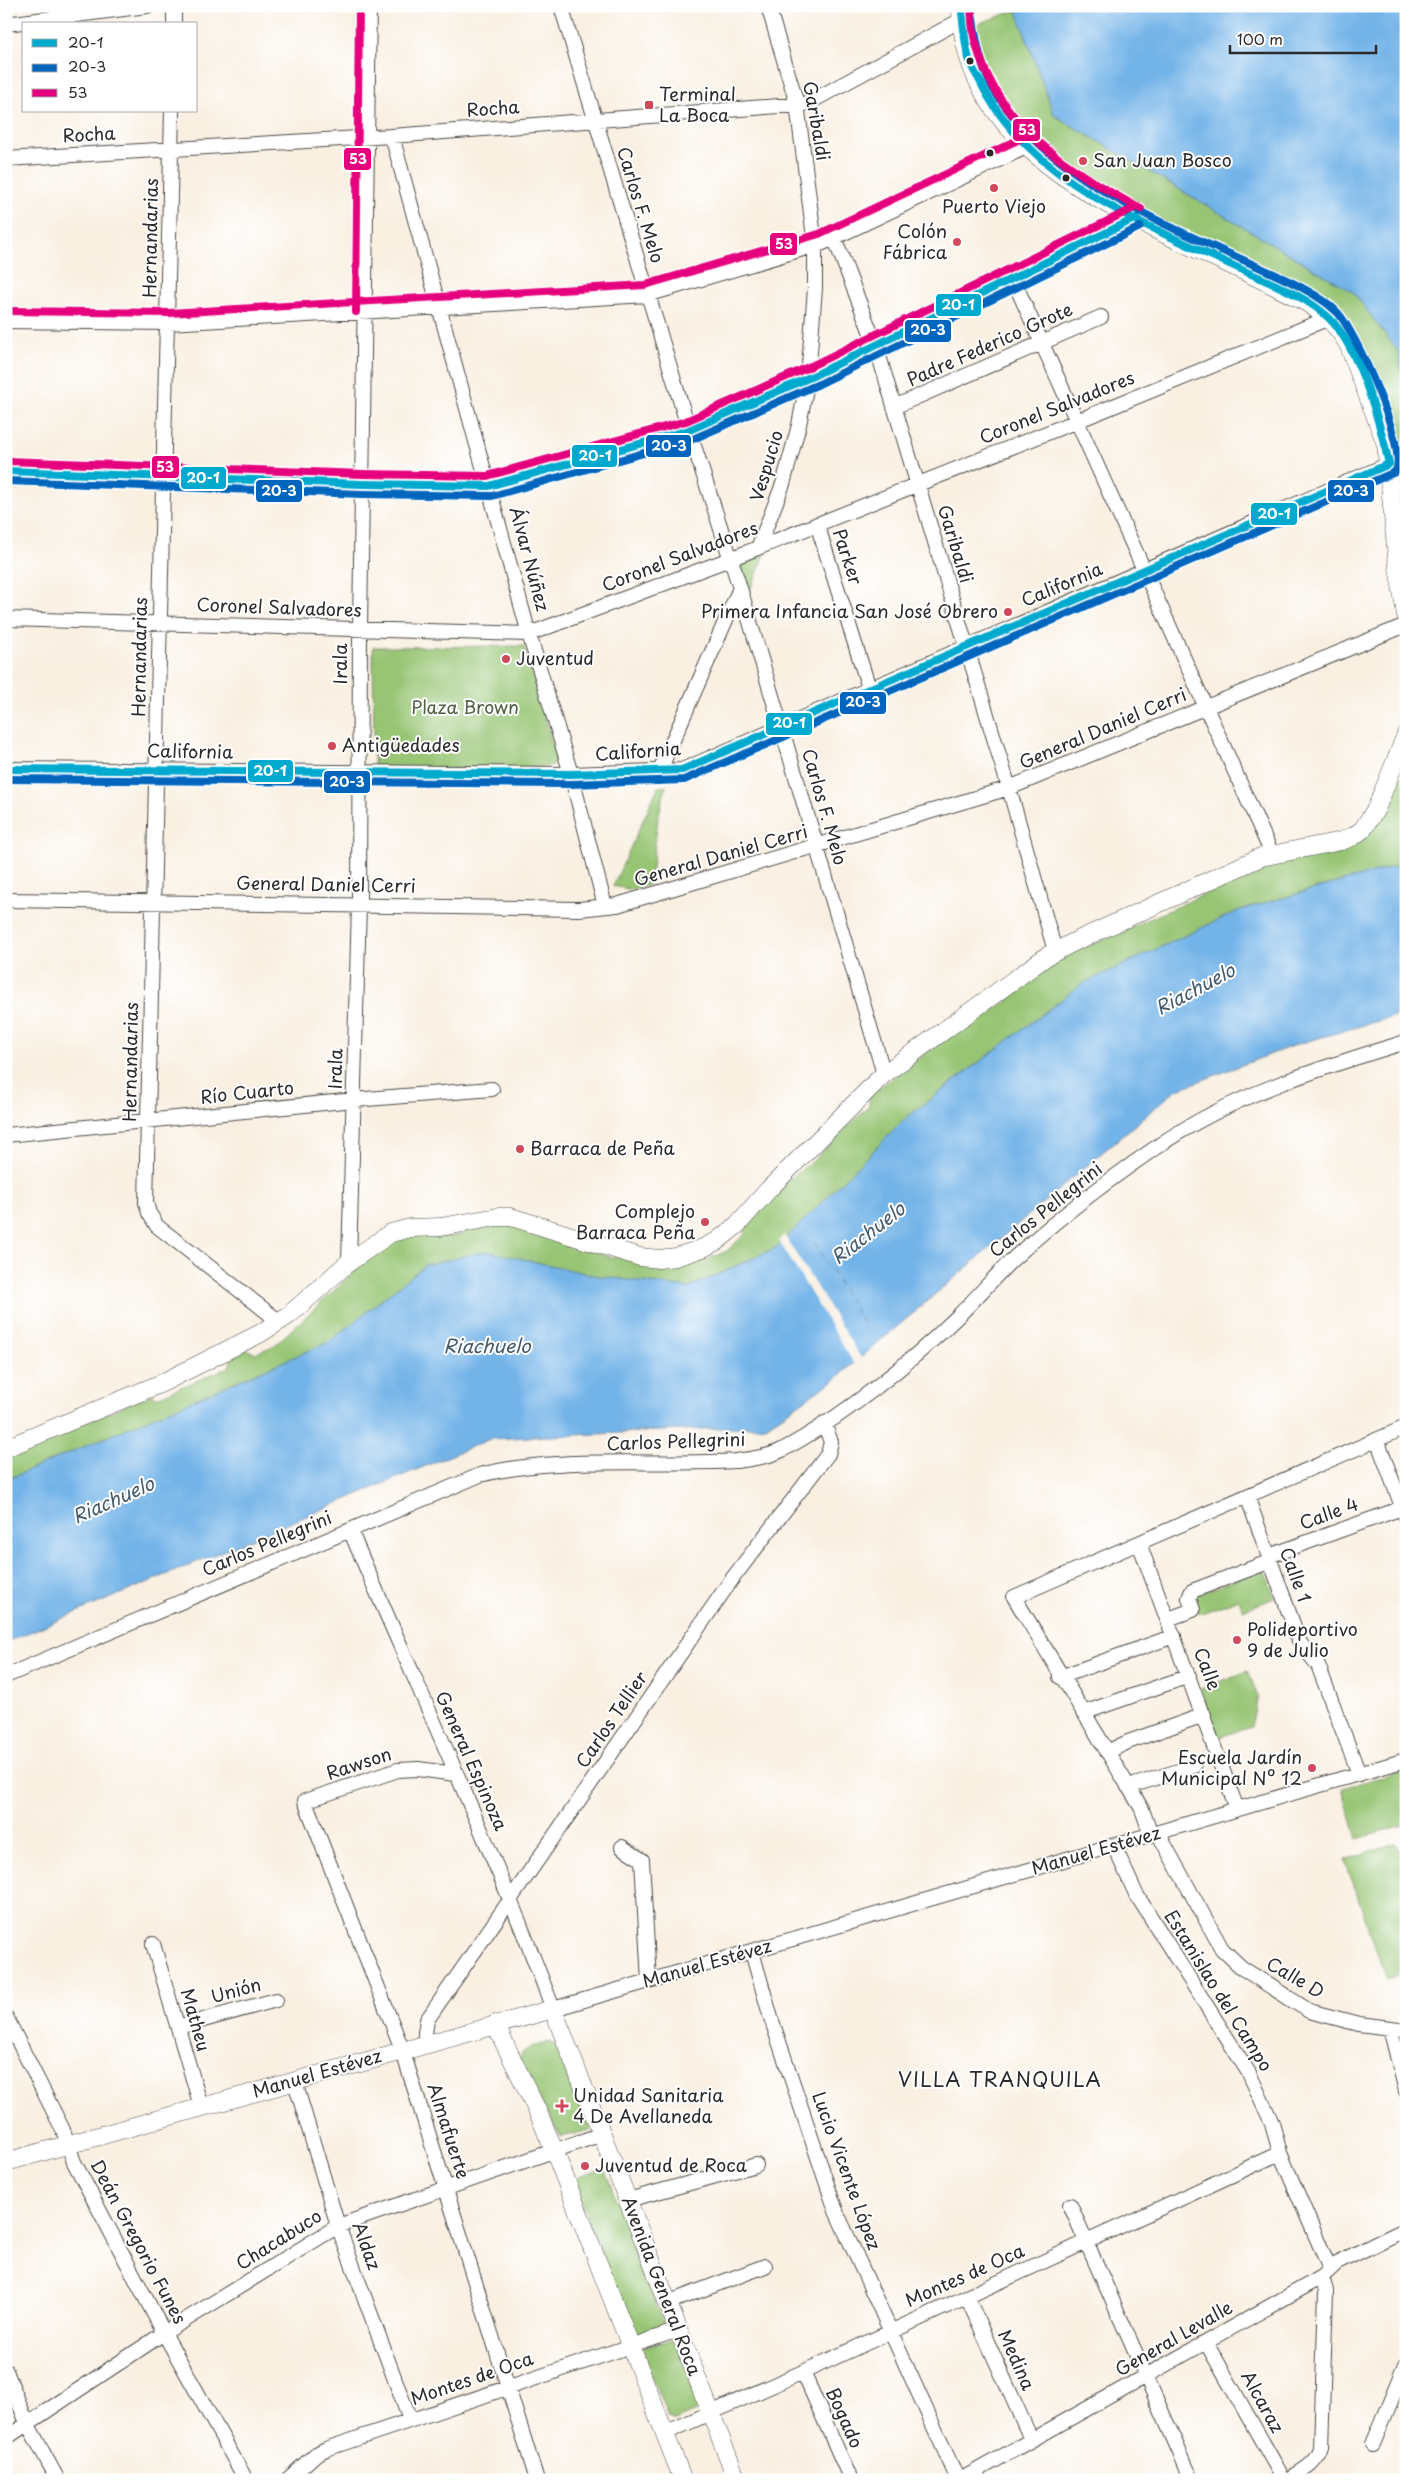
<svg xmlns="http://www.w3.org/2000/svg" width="1412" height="2486" font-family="'Playpen Sans',sans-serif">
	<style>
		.green { fill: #97c573; stroke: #61784f }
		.water { fill: #73b4e8; stroke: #4f708a }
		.pier { fill: #f9f0e2 }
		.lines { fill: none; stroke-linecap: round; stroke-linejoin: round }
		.ferry { stroke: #445b6d; stroke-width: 1; stroke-dasharray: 6 5; stroke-linecap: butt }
		.minor-casing { stroke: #4a4946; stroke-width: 16 }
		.major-casing { stroke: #4a4946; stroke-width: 19 }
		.minor { stroke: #fff; stroke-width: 14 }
		.major { stroke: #fff; stroke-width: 18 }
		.bus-1-casing { stroke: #fff; stroke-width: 11 }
		.bus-2-casing { stroke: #fff; stroke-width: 11 }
		.bus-3-casing { stroke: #fff; stroke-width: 11 }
		.bus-1 { stroke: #00a9ce; stroke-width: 8 }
		.bus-2 { stroke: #0065bd; stroke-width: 8 }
		.bus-3 { stroke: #e5007d; stroke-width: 8 }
		.bus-dot { fill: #2b2b2b; stroke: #fff; stroke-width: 2 }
		.poi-dot { fill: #d1495b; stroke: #fff; stroke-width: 2 }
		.labels { text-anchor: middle; stroke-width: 4; stroke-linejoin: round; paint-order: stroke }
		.poi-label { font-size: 18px; fill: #2b2b2b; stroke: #fff; text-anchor: start }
		.street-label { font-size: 18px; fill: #2b2b2b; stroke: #fff }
		.park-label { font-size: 18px; fill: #516144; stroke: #fff }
		.water-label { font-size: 19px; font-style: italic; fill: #445b6d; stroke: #fff }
		.quarter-label { font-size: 20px; letter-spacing: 1px; fill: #2b2b2b; stroke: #fff }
		.line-badge { stroke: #fff; stroke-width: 2 }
		.badge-label { font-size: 14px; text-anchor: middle; font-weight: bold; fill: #fff }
	</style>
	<rect width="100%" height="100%" fill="#fff"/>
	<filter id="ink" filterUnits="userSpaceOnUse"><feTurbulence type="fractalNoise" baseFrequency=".02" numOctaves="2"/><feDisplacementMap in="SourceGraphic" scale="10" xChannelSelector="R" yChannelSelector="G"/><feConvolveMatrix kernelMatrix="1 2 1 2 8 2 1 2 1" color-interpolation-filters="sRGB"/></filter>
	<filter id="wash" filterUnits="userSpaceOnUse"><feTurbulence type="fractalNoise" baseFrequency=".0096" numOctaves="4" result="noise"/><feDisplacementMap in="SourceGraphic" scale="20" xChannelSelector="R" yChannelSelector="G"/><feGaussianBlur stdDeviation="1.12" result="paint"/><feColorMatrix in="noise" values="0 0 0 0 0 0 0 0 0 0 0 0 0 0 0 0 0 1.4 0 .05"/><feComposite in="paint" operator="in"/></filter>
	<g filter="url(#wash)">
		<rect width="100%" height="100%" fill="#f9f0e2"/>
		<path class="green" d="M1017,10L1054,115L1353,292L1398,351L1406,394V579C1396,491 1395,357 1317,300L1102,190L1026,137L988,90L971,26Z
			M770,543L744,605L730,559Z
			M524,646L557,759L553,765L538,768L374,769L373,647Z
			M1406,768V849L1400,865L1240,910L1082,984L906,1118L777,1247L688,1288L598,1276L425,1265L329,1342L6,1480V1455L153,1394L155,1398L229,1367L232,1357L245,1349L256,1353L275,1345L352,1274L367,1253L387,1240L429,1233L430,1237C443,1237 460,1238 470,1229L508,1224L610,1257L704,1254L706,1260L727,1251L746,1233L744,1229L779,1187L813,1161L869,1106V1096L976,1015L991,1012L1011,999L1012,990L1079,944L1087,946L1108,938L1248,874L1251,866L1356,844C1378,829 1373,822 1385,802C1391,790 1399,779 1406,768Z
			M666,786L658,818L650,884L633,890L613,886L658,787Z
			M1264,1569L1275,1598L1243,1610L1239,1599L1199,1614L1193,1596Z
			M1248,1671L1258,1697L1251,1726L1218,1738L1200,1689Z
			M1406,1770V1825L1357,1839L1342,1788Z
			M1397,1842L1406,1867V1973L1386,1979L1345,1860Z
			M547,2042L561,2046L592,2126L590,2130L561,2137L519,2065C518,2048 533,2047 547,2042Z
			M604,2168L664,2323L661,2329L635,2338L572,2180Z
			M672,2339L678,2342L702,2409L675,2421L668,2418L643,2354L644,2348Z"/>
		<path class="water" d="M1015,6H1406V394L1398,351L1353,292L1054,115Z
			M1406,849V1013L1298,1044L1176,1090L833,1381L766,1426L490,1439L6,1642V1480L329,1342L425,1265L487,1251L598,1276L689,1288L777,1247L906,1118L1082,984L1240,910L1400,865Z"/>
		<path class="pier" d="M784,1235L861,1358L854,1364L779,1241Z"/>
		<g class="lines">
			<path class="ferry" d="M814,1242L863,1323"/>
		</g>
	</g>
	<g filter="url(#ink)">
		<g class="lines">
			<g class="minor-casing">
				<path id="minor" d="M561,6L689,430L740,588L884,1074
					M6,24L147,6
					M174,24V6
					M172,111L146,1203L149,1213L157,1226L280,1322
					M392,136L529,634L571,774L605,906
					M6,159L392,136L804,104L810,102L961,20
					M834,237L876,346L1009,788L1055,951
					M1013,279L1272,854
					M6,321L169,323L647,295L823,243L1026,147
					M894,407L1101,317
					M6,471L362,484L468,487L489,486L689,430L815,375L1136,218
					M817,524L869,688
					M758,548L783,484L799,425L808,378L815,288V245L797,104L768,6
					M6,619L529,634L730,559L1077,421L1329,318
					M6,769L571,774L682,770L1389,464
					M659,772L740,588
					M6,900L579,909L617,905L1009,788L1406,625
					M6,1135L354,1100L492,1089
					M349,1262L359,905L360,630L369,6
					M1377,1440L1406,1517
					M1247,1496L1300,1643L1318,1665L1359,1774
					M350,1530C418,1689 492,1846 553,2009L1406,1760
					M1139,1543L1237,1809
					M1269,1556L1402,1508
					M1168,1619L1193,1610L1189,1598L1192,1591L1271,1561
					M6,1676L480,1475C557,1455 655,1466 736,1461C751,1459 768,1457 782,1450C840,1419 909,1364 956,1318C975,1300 992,1279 1012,1260C1056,1219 1107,1181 1158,1146C1232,1095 1320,1068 1406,1042
					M1060,1677L1174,1636
					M1083,1713L1189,1676
					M1107,1752L1128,1742L1204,1715
					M455,1774L418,1769L398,1770L305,1801L402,2049L537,2480
					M1128,1787L1194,1766
					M1158,1833L1222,1949L1242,1968L1309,2011L1359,2024L1406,2030
					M1151,1835L1142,1809L1014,1597L1406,1427
					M1114,1846L1136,1894L1249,2073L1272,2123L1280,2153L1330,2269
					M622,1847L642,1860L649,1981
					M153,1944L201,2106
					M752,1952L771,2018L836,2211L958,2480
					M6,2017L63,2130L74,2162L164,2333L246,2480
					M178,2027L276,2000
					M1390,2028L1406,2091
					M426,2043L425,2033L427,2020L732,1579L828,1454L831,1442L824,1423
					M295,2082L338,2226L410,2420
					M628,2200L756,2165
					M1070,2205L1192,2480
					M967,2297L1031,2439
					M667,2303L765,2266
					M1206,2342L1284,2480
					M6,2371L27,2423L58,2480
					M803,2372L851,2480
					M665,2433L803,2372L1280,2153
					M6,2438L164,2333L338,2226L602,2134
					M1373,2444L1406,2365
					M287,2480L316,2454L326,2449L678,2330
					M960,2480L1322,2277L1337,2263L1406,2229
					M1288,2480C1301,2471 1317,2465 1321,2448L1326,2291L1322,2277"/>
			</g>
			<g class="major-casing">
				<path id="major" d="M961,6C962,178 1186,234 1309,304C1327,316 1339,327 1349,346L1386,444L1398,567L1406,615
					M6,1448L162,1383L261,1333L289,1315L349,1262L391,1233L410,1228L441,1227L497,1217H511L640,1257L659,1259L676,1257L703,1248L717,1241L737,1225L769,1189L884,1074L1047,956L1076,941L1261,857L1341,841L1354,836L1363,829L1376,809L1406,735
					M495,2024L537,2110L554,2150L683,2480
					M6,2162L553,2009L737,2480"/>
			</g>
			<use href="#minor" class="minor"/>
			<use href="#major" class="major"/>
			<g class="bus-1-casing">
				<path id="bus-1" d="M6,471L362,484L489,486L689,430L815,375L1136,218
					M6,769L571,774L682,770L1389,464C1380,423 1359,347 1329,318C1304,294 1267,282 1236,267C1142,223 1026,179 979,79C975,73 971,66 969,59C964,42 964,23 961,6"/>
			</g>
			<g class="bus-2-casing">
				<path id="bus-2" d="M6,481L362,494L492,496L693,439L819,384L1140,227
					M6,779L571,784L684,780L1395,472C1410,453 1355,330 1337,312C1325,300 1310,292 1295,284C1197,236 1064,193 1000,99C980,72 976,39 971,6"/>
			</g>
			<g class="bus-3-casing">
				<path id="bus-3" d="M971,6C972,19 972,32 976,44C998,127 1070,171 1141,209
					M6,311L169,313L645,285L819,234L1022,138
					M356,312L359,6
					M6,461L362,474L487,476L686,421L811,366L1132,209"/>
			</g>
			<use href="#bus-1" class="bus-1"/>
			<use href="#bus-2" class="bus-2"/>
			<use href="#bus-3" class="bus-3"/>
		</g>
	</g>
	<g class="bus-dot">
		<circle cx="970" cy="61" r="4.5"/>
		<circle cx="990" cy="153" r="4.5"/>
		<circle cx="1066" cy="178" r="4.5"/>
	</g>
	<g class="poi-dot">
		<rect x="644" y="100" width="10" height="10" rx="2.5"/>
		<circle cx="1083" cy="161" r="5"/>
		<circle cx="994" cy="188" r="5"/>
		<circle cx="957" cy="242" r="5"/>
		<circle cx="1008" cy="612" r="5"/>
		<circle cx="506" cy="659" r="5"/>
		<circle cx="332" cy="746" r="5"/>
		<circle cx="520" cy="1149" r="5"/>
		<circle cx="705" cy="1222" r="5"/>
		<circle cx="1237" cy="1640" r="5"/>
		<circle cx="1312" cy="1768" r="5"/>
		<path d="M559.5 2098.5h5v5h5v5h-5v5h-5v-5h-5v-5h5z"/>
		<circle cx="585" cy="2166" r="5"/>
	</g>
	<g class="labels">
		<g class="poi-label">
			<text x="659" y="101">Terminal<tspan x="659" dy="21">La Boca</tspan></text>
			<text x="1093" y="167">San Juan Bosco</text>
			<text x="994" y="213" text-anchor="middle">Puerto Viejo</text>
			<text x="947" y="238" text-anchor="end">Colón<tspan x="947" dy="21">Fábrica</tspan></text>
			<text x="998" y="618" text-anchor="end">Primera Infancia San José Obrero</text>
			<text x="516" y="665">Juventud</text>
			<text x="342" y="752">Antigüedades</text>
			<text x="530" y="1155">Barraca de Peña</text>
			<text x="695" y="1218" text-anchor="end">Complejo<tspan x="695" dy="21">Barraca Peña</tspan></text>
			<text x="1247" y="1636">Polideportivo<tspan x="1247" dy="21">9 de Julio</tspan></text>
			<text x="1302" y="1764" text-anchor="end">Escuela Jardín<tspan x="1302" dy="21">Municipal Nº 12</tspan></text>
			<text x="573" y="2102">Unidad Sanitaria<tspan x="573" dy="21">4 De Avellaneda</tspan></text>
			<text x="595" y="2172">Juventud de Roca</text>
		</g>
		<g class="street-label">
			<text transform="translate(493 109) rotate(-4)" y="6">Rocha</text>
			<text transform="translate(816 121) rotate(80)" y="6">Garibaldi</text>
			<text transform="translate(89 135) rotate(-3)" y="6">Rocha</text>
			<text transform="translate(640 205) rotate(73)" y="6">Carlos F. Melo</text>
			<text transform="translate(151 238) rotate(-89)" y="6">Hernandarias</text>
			<text transform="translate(990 345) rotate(-24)" y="6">Padre Federico Grote</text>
			<text transform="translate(1057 408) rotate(-22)" y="6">Coronel Salvadores</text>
			<text transform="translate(767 466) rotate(-73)" y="6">Vespucio</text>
			<text transform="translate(955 544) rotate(73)" y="6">Garibaldi</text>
			<text transform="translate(680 557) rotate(-21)" y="6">Coronel Salvadores</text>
			<text transform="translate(847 557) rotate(72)" y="6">Parker</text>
			<text transform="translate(529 559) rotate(75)" y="6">Álvar Núñez</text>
			<text transform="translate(1062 585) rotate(-23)" y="6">California</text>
			<text transform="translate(279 608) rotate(2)" y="6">Coronel Salvadores</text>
			<text transform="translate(140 657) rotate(-89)" y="6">Hernandarias</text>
			<text transform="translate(341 664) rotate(-90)" y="6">Irala</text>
			<text transform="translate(1103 729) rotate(-23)" y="6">General Daniel Cerri</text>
			<text transform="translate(190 752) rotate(1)" y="6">California</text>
			<text transform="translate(638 752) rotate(-4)" y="6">California</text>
			<text transform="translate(824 807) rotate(74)" y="6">Carlos F. Melo</text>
			<text transform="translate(721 856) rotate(-16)" y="6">General Daniel Cerri</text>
			<text transform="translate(326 885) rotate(1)" y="6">General Daniel Cerri</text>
			<text transform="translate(131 1062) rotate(-89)" y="6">Hernandarias</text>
			<text transform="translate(336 1069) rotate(-89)" y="6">Irala</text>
			<text transform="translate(247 1093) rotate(-6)" y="6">Río Cuarto</text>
			<text transform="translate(1046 1210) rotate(-39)" y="6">Carlos Pellegrini</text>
			<text transform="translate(676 1442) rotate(-2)" y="6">Carlos Pellegrini</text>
			<text transform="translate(1329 1514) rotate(-20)" y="6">Calle 4</text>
			<text transform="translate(267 1544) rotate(-23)" y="6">Carlos Pellegrini</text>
			<text transform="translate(1295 1575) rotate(70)" y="6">Calle 1</text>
			<text transform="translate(1207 1669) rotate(69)" y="6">Calle</text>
			<text transform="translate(612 1720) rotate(-56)" y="6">Carlos Tellier</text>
			<text transform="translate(471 1761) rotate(66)" y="6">General Espinoza</text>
			<text transform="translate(359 1764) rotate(-18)" y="6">Rawson</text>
			<text transform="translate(1096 1851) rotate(-16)" y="6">Manuel Estévez</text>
			<text transform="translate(707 1964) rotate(-16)" y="6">Manuel Estévez</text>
			<text transform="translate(1295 1978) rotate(30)" y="6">Calle D</text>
			<text transform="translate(236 1991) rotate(-15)" y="6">Unión</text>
			<text transform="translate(1218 1991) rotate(58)" y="6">Estanislao del Campo</text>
			<text transform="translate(195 2020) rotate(74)" y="6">Matheu</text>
			<text transform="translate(317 2074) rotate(-16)" y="6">Manuel Estévez</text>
			<text transform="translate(448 2131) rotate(72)" y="6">Almafuerte</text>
			<text transform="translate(846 2171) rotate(70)" y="6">Lucio Vicente López</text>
			<text transform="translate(279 2240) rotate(-32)" y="6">Chacabuco</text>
			<text transform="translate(138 2242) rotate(62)" y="6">Deán Gregorio Funes</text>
			<text transform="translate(366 2246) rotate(70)" y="6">Aldaz</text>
			<text transform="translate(965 2276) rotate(-24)" y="6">Montes de Oca</text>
			<text transform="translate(661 2286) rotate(69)" y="6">Avenida General Roca</text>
			<text transform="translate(1174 2339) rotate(-30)" y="6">General Levalle</text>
			<text transform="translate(1016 2360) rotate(66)" y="6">Medina</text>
			<text transform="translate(472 2379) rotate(-19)" y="6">Montes de Oca</text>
			<text transform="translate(1262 2402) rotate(61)" y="6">Alcaraz</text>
			<text transform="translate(844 2418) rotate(66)" y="6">Bogado</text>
		</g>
		<g class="park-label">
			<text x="465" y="714">Plaza Brown</text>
		</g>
		<g class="water-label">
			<text transform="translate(1195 989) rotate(-28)" y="7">Riachuelo</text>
			<text transform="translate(868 1233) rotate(-38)" y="7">Riachuelo</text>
			<text x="487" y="1353">Riachuelo</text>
			<text transform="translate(113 1500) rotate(-24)" y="7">Riachuelo</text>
		</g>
		<g class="quarter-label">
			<text x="1000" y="2087">VILLA TRANQUILA</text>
		</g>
	</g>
	<g class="line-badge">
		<rect x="1012" y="118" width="29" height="24" rx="5" fill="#e5007d"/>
		<rect x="343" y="147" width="29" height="24" rx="5" fill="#e5007d"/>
		<rect x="769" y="232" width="29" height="24" rx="5" fill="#e5007d"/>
		<rect x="935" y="293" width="47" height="24" rx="5" fill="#00a9ce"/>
		<rect x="904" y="319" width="48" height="24" rx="5" fill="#0065bd"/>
		<rect x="645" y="434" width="47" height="24" rx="5" fill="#0065bd"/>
		<rect x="571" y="444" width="47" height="24" rx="5" fill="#00a9ce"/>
		<rect x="151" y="455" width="29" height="24" rx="5" fill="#e5007d"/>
		<rect x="180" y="466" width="47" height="24" rx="5" fill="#00a9ce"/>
		<rect x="255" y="479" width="48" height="24" rx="5" fill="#0065bd"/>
		<rect x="1327" y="479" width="48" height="24" rx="5" fill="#0065bd"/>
		<rect x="1250" y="502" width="48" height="24" rx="5" fill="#00a9ce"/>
		<rect x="839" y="691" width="48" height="24" rx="5" fill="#0065bd"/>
		<rect x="765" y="712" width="48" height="24" rx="5" fill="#00a9ce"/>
		<rect x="247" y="759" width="47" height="24" rx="5" fill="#00a9ce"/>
		<rect x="323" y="770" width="48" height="24" rx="5" fill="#0065bd"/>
	</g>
	<g class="badge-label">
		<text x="1027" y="135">53</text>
		<text x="358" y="164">53</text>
		<text x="784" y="249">53</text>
		<text x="958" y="310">20-1</text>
		<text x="928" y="335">20-3</text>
		<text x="669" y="451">20-3</text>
		<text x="595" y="461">20-1</text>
		<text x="165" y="472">53</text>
		<text x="203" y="483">20-1</text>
		<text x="279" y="496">20-3</text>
		<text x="1351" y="496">20-3</text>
		<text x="1274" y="519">20-1</text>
		<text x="863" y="707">20-3</text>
		<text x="789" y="728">20-1</text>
		<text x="270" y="776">20-1</text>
		<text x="347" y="787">20-3</text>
	</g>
	<rect width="1412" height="2486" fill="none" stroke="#fff" stroke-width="25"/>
	<rect x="22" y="22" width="175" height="90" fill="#ffffff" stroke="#aaaaaa"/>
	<rect x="32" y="39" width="25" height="8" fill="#00a9ce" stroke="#aaaaaa"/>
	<text x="68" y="48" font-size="15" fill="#2b2b2b">20-1</text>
	<rect x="32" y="64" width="25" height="8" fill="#0065bd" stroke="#aaaaaa"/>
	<text x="68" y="72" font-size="15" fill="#2b2b2b">20-3</text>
	<rect x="32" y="89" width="25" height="8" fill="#e5007d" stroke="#aaaaaa"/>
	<text x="68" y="98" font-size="15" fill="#2b2b2b">53</text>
	<path d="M1230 45v8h146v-8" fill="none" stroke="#2b2b2b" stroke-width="2.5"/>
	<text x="1237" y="45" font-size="15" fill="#2b2b2b" stroke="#ffffff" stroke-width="4" paint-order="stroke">100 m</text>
</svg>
